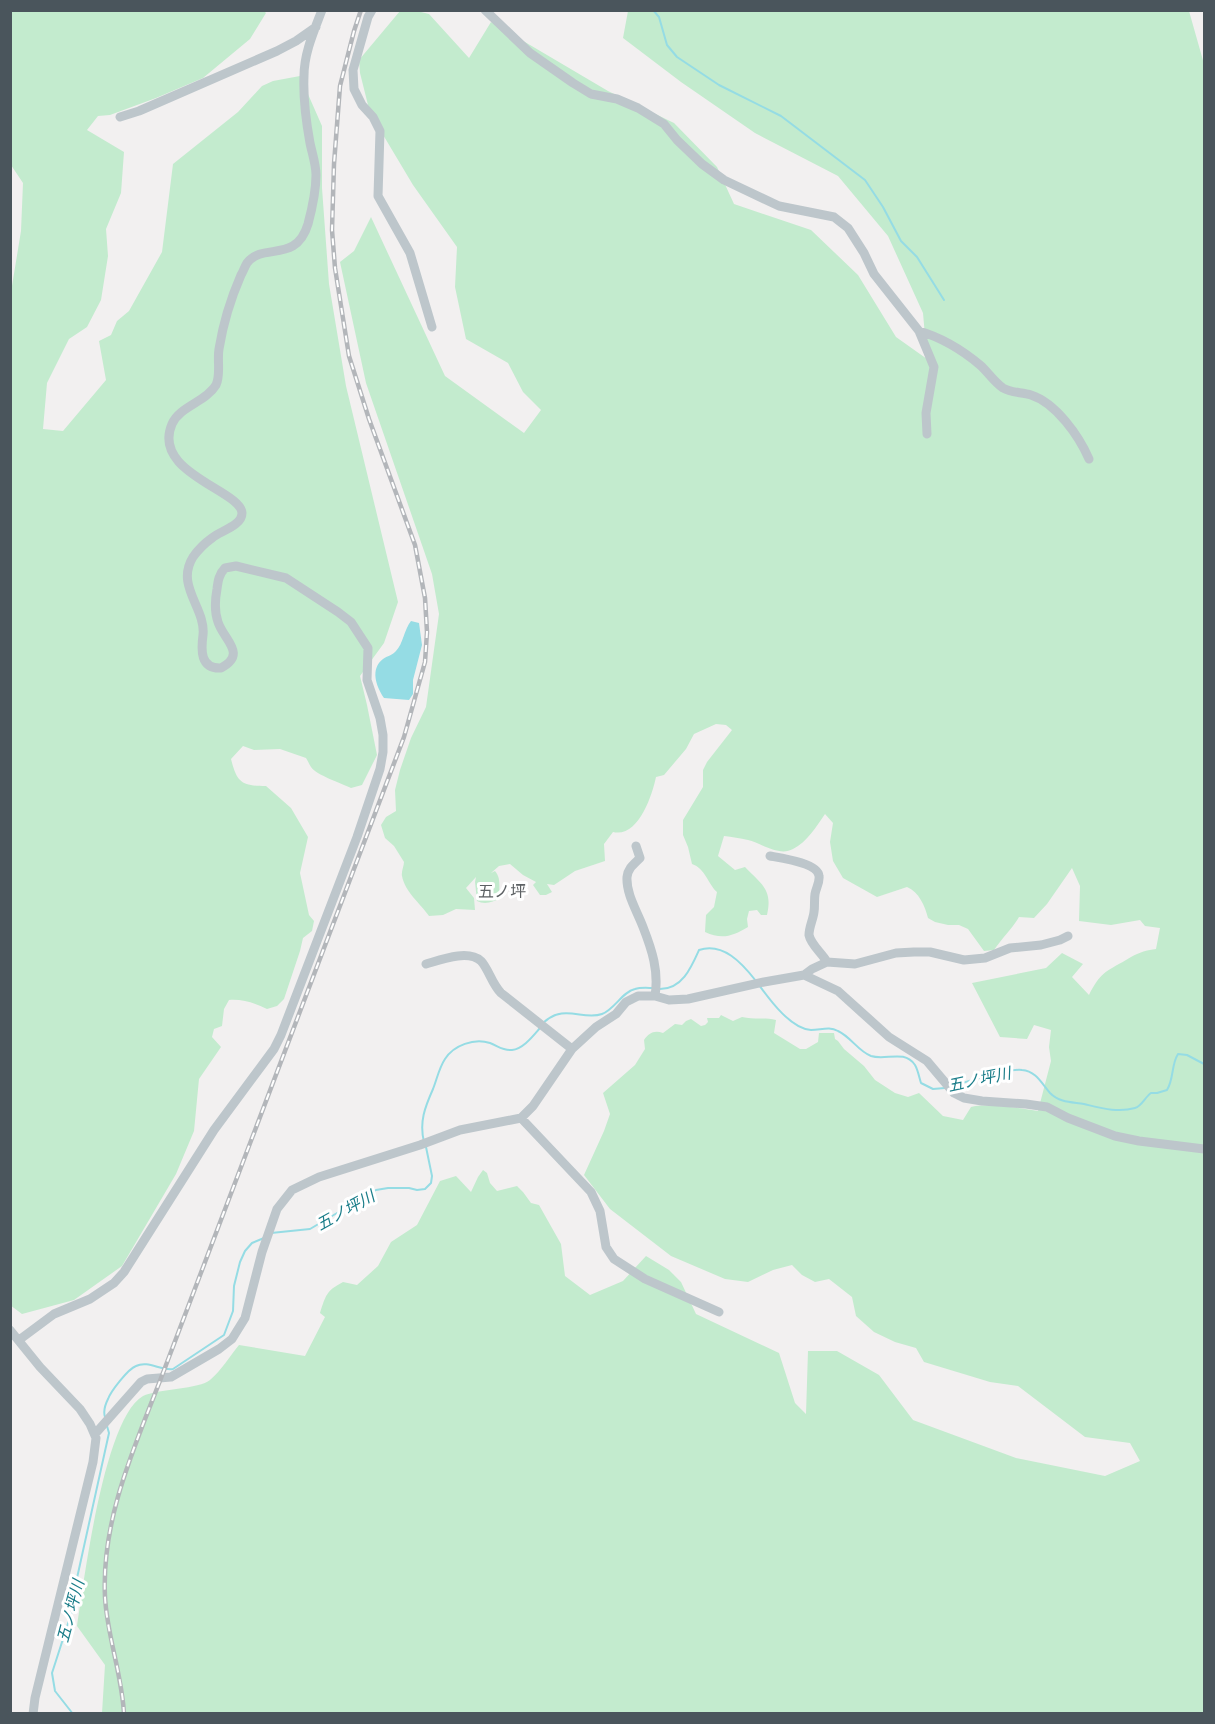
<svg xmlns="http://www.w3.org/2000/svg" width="1215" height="1724" font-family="Barlow,'Noto Sans JP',sans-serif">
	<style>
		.green { fill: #c3ebce }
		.water { fill: #95dce4 }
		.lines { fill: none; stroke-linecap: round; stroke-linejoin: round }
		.stream { stroke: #95dce4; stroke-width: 2 }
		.minor { stroke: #bdc6cb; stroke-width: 9 }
		.rail-casing { stroke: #b3b6ba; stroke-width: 4.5 }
		.rail { stroke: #fff; stroke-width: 2; stroke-dasharray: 7; stroke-linecap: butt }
		.labels { text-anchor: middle; stroke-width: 6; stroke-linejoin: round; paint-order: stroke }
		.neighbourhood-label { font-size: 16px; fill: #5d6164; stroke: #fff }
		.water-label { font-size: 16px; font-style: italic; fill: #1a7d89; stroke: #fff }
	</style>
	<rect width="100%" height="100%" fill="#f2f0f0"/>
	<path class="green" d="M11,11H264L266,13L250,39L203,78L156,98L110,115L98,116L87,130L124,152L121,193L106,229L108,256L101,300L87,327L69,339L47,383L43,429L63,431L106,380L99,341L111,335L117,321L129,311L162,252L173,164L238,112L262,86L273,81L300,76L322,126V188L329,284L346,386L398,602L384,643L360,676L367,705L377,755L362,785L351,788C341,783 316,775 311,767C309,764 308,761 306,758L280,749L254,750L243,746L231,759C237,783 242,786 266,786L291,808L308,837L300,873L309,915L314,921L312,931L303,938L300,951L284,999L277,1006L267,1009C254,1003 243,999 229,1000L224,1009L222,1026L214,1029L212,1037L221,1047L199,1079L194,1131L176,1174L122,1266L74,1300L22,1314L10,1305V298L21,231L23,183L11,165Z
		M400,11H417L429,14L469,58L491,22L608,91L674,123L717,167L734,204L811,230L858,275L896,337L927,359L923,313L888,236L838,176L755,133L681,82L623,38L628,11H1189L1204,64V1713H102L105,1665L77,1626C84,1581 104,1418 143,1396C157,1389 200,1389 210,1380C221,1371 230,1356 239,1345L305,1356L325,1317L320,1313C326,1295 326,1291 343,1282L357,1285L378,1266L391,1242L417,1225L440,1181L456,1176L471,1192L478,1177L483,1170L487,1173L490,1183L497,1191L517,1186L523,1192L531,1203L539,1205L561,1244L565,1276L590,1295L623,1281L646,1256L669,1270L681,1282L696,1314L779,1353L795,1403L806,1414L808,1351H837L879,1375L913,1420L1016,1458L1105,1476L1140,1461L1130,1443L1085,1437L1018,1386L990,1382L924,1362L916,1348L895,1342L874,1332L856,1316L852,1297L829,1279L815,1282L802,1275L792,1265L773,1270L748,1282L725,1279L671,1256L610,1209L584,1175L604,1131L610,1114L603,1093L635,1065L645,1049L644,1040C649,1033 654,1030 663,1033L675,1024L682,1025L686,1021L691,1019L701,1026L705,1025L708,1022L707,1018H719L721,1015L733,1021L742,1017C754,1020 765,1017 776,1020L774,1033L800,1049H806L818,1042L819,1033H834L835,1039L838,1041L844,1049L864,1066L875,1080L895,1093L908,1097L919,1093L943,1116L963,1120L971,1107C986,1103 1022,1108 1038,1111L1051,1061L1049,1047L1051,1030L1034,1025L1027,1039L1000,1037L972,983L1046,968L1062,953L1083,964L1072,977L1089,995C1100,973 1105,972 1126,960C1138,953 1142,951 1156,949L1160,928L1145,926L1140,920L1111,925L1079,921L1080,886L1072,868L1047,904L1034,918L1019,917C1012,929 1002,938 994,950L984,951L968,929L959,925H948L935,922L928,918C925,906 919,892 907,887L877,897L843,878L833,861L830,842L833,823L825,814C816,827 807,842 793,849C779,857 761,843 748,840C740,838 732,837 724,836L718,856L735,870L745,867C761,884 773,889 767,915H761L757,910L749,911L747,919L748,927C733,936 722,940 705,932L706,915L714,907L717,892C708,884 705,868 692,864L688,847L683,835V820L703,787V770L707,762L732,730L726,725L716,724L694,734L686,749L664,775L656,777C652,796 638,838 613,832L604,844L605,861L575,871L554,885L547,884L552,892L546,895H540L533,885L536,882L523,875L510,864L499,866L491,873L495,871C502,879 498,888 500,898C493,902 485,905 477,901L475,882L476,877L466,888L474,898L475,910L456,909L443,915L429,916C420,903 405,892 402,876C401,872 404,866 404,862L394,846L385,838L381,825L386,817L396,811L395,790L400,770L411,738L426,707L439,614L432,574L366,383L340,262L354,251L371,217L445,376L524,433L541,410L523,392L508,363L466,339L455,287L457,247L413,185L370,113L360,73L359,60Z"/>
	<path class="water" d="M411,621L419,623L422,645L413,680V694L409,700L384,698C376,686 370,669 383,659C387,656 393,655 396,651C403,644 404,630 411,621Z"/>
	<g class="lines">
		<path class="stream" d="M653,10L659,17L667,45L677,57L719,85L781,116L865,180L883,207L901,241L917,257L944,300
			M759,985C770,1000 791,1029 811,1030C821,1030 829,1026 838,1031C851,1037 858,1051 871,1056C886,1061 904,1049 915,1065C918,1070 919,1077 921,1083L933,1089L945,1088
			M660,989C682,989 691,968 699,950C723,942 742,963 756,981
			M543,1023C564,1003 583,1021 602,1014C615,1009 622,992 635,989C641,987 648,988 654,988
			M951,1087C964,1082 1010,1068 1022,1070C1036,1071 1042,1084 1050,1093C1060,1103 1072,1102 1084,1104C1101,1108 1118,1113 1135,1108C1142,1106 1145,1097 1151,1093H1157L1167,1090C1174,1079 1171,1065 1178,1054L1187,1055L1204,1064
			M424,1142C419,1122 425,1107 433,1089C437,1079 439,1068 445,1059C454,1045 474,1038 490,1043C498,1046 503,1051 512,1050C523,1049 533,1036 540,1028
			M271,1233L310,1229L376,1190L388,1188H409L417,1190L425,1189L431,1183L432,1176L426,1147
			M105,1417C103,1411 105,1405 108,1399C111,1391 128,1369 136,1366C148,1360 161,1371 173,1369L224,1335L233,1311L234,1286L240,1262L245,1251L252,1243L264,1238
			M73,1714L55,1691L52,1673L74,1605L77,1578L109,1433L107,1426"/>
		<path class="minor" d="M372,10L368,17L353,70L354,89L362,105L373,117L380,131L378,196L410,253L432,327
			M485,10L530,53L573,83L591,94L617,99L638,108L664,124L677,140L702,164L724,180L779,206L834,217L848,228L864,253L874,274L919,331L934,367L926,413L927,434
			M120,117L139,111L277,51L296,41L316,27
			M919,331C943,338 961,349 980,365C988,372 994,382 1003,388C1011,393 1022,392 1031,395C1056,403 1079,436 1089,459
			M636,846L640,858C634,864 628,868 627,877C626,894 637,911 643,927C652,950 659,971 655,996
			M770,856C781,858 818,863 819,876C820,882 816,888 815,894C814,900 815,906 814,912C813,920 809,927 809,935C811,945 822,953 827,962
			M426,964C440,960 468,949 481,961C488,968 492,984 501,993L572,1049
			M804,975L812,969L827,962L855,964L896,953L914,952H930L964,960L985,958L1010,948L1041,945L1060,940L1068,936
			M521,1118L591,1192L600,1211L606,1247L614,1259L645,1279L719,1312
			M10,1330L40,1367L80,1409L90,1424L96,1438L93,1462L35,1698L33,1714
			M19,1340L54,1314L90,1299L114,1283L124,1272L214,1130L274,1049L281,1035L357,837L380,769L383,752V735L380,718L367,680L368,648L351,622L338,612L286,578L236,566L225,568C219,574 218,581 217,589C215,600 214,611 218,622C223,639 248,654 221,668C200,669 201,650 203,635C206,608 175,586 193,557C198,550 205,543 212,538C220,531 242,526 242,513C241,490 151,473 172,424C180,406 206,402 216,385C221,375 217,360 219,349C223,324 231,298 241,275C243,272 245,266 247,263C263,242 296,264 308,224C312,209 316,190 316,175C316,164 312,153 310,143C306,121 303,98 304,76C304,53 314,31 322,10
			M95,1434L141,1382L147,1379L171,1377L219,1349L232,1339L245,1318L262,1252L277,1209L292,1190L319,1177L420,1145L460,1130L521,1118L533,1106L572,1049L596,1027L616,1014L626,1002L638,996H655L669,1000L688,999L764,982L804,975L838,991L889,1037L927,1061L954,1093L964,1098L982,1101L1026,1104L1047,1107L1068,1118L1115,1136L1139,1141L1204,1149"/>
		<g class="rail-casing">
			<path id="rail" d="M124,1714C122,1674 107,1636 105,1597C101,1515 138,1440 166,1365L404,737L425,662L427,632L425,598L415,545L369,419L349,356L335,268L332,230L334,164L340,86L354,31L361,10"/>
		</g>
		<use href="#rail" class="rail"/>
	</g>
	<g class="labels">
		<g class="neighbourhood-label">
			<text x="502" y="897">五ノ坪</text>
		</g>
		<g class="water-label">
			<text transform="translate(979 1079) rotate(-12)" y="6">五ノ坪川</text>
			<text transform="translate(345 1210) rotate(-29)" y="6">五ノ坪川</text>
			<text transform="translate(70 1611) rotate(-75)" y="6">五ノ坪川</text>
		</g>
	</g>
	<rect width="1215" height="1724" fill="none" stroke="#4a555c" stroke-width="24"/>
</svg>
